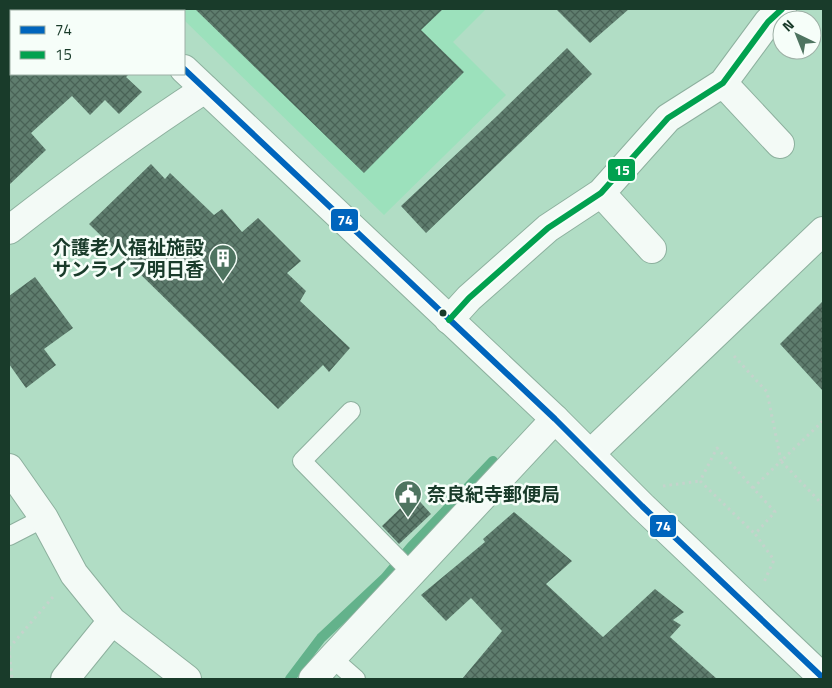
<svg xmlns="http://www.w3.org/2000/svg" width="832" height="688" font-family="'Titillium Web','Noto Sans JP',sans-serif">
	<style>
		.built { fill: #9ce1bc }
		.lines { fill: none; stroke-linecap: round; stroke-linejoin: round }
		.stream { stroke: #63b28b; stroke-width: 10 }
		.building { fill: url(#building-cross-hatch) }
		.service-casing { stroke: #8db09e; stroke-width: 20 }
		.minor-casing { stroke: #8db09e; stroke-width: 30 }
		.tertiary-casing { stroke: #8db09e; stroke-width: 30 }
		.trunk-casing { stroke: #8db09e; stroke-width: 30 }
		.path { stroke: #c5d3cc; stroke-width: 3; stroke-dasharray: 2.5 4; stroke-linecap: butt }
		.service { stroke: #f3faf6; stroke-width: 18 }
		.minor { stroke: #f3faf6; stroke-width: 28 }
		.tertiary { stroke: #f3faf6; stroke-width: 28 }
		.trunk { stroke: #f3faf6; stroke-width: 28 }
		.bus-1-casing { stroke: #f6fef9; stroke-width: 10 }
		.bus-2-casing { stroke: #f6fef9; stroke-width: 10 }
		.bus-1 { stroke: #0065bd; stroke-width: 6 }
		.bus-2 { stroke: #01a14f; stroke-width: 6 }
		.bus-dot { fill: #193b2a; stroke: #f6fef9; stroke-width: 2 }
		.labels { text-anchor: middle; stroke-width: 5; stroke-linejoin: round; paint-order: stroke }
		.poi-label { font-size: 19px; font-weight: bold; fill: #193b2a; stroke: #f6fef9; text-anchor: end }
		.line-badge { stroke: #f6fef9; stroke-width: 2 }
		.badge-label { font-size: 14px; text-anchor: middle; font-weight: bold; fill: #fff }
	</style>
	<defs>
		<pattern id="building-cross-hatch" width="8" height="8" patternUnits="userSpaceOnUse" patternTransform="scale(1.25)"><rect width="8" height="8" fill="#5f7d6e"/><path d="M0 0l8 8M0 8l8-8" fill="none" stroke="#496256"/></pattern>
	</defs>
	<rect width="100%" height="100%" fill="#b1ddc5"/>
	<path class="built" d="M172,9H486L453,42L506,95L384,215L184,20V11H175Z"/>
	<g class="lines">
		<path class="stream" d="M290,679L321,638L385,578L411,547L493,461"/>
	</g>
	<path class="building" d="M195,9H443L421,30L464,72L364,173Z
		M556,9H629L590,43Z
		M567,48L592,74L426,233L401,206L497,116Z
		M9,74H129L126,77L142,92L119,114L105,100L90,115L72,96L31,133L46,150L9,185Z
		M151,164L165,179L170,173L214,215L222,209L242,232L258,218L301,261L287,273L306,291L300,301L350,348L329,372L323,365L278,409L89,224Z
		M35,277L73,328L44,349L56,365L26,388L9,364V296Z
		M823,301V391L780,344Z
		M414,495L431,514L399,544L382,526Z
		M514,512L572,561L546,584L603,637L655,589L684,612L673,620L681,625L670,637L717,679H462L502,631L471,598L446,621L421,595L485,542L483,539Z"/>
	<g class="lines">
		<g class="service-casing">
			<path id="service" d="M351,411L302,461L411,572
				M9,536L44,518
				M332,658L356,679"/>
		</g>
		<g class="minor-casing">
			<path id="minor" d="M723,83L780,144
				M601,193L652,249
				M9,230C72,181 137,133 205,89
				M449,320L469,298L548,228L601,193L668,118L723,83L768,22L782,9
				M9,468L44,518L74,574L112,621L187,679
				M65,679L112,621
				M313,679L332,658L555,419"/>
		</g>
		<g class="tertiary-casing">
			<path id="tertiary" d="M590,454L823,231"/>
		</g>
		<g class="trunk-casing">
			<path id="trunk" d="M121,9L124,11
				M184,69L555,419L642,506L823,678"/>
		</g>
		<path class="path" d="M734,356L767,392L781,461L753,488L775,512L755,534L774,560L764,582
			M823,421L781,461L823,505
			M663,486L700,481
			M753,488L717,448L700,481L755,534
			M9,648L53,597
			M9,649L12,679"/>
		<use href="#service" class="service"/>
		<use href="#minor" class="minor"/>
		<use href="#tertiary" class="tertiary"/>
		<use href="#trunk" class="trunk"/>
		<g class="bus-1-casing">
			<path id="bus-1" d="M184,69L555,419L642,506L823,678"/>
		</g>
		<g class="bus-2-casing">
			<path id="bus-2" d="M449,320L469,298L548,228L601,193L668,118L723,83L768,22L782,9"/>
		</g>
		<use href="#bus-1" class="bus-1"/>
		<use href="#bus-2" class="bus-2"/>
	</g>
	<defs>
		<g id="building-pin" transform="scale(1.4375)"><path d="M0 17L-7.5 6A9.5 9.5 0 1 1 7.5 6Z" fill="#4e7460" stroke="#f6fef9"/><path d="M-4-6H4V6H1V3H-1V6H-4ZM-2.5-4.3h1.7v1.8h-1.7ZM.8-4.3h1.7v1.8H.8ZM-2.5-1h1.7V.8h-1.7ZM.8-1h1.7V.8H.8Z" fill="#fff"/></g>
		<g id="civic-pin" transform="scale(1.4375)"><path d="M0 17L-7.5 6A9.5 9.5 0 1 1 7.5 6Z" fill="#4e7460" stroke="#f6fef9"/><path d="M-.6-6.5H3V-4.5H.6V-3L4-1V1h2V6H-6V1h2V-1L-.6-3ZM-1.2 2.5V6h2.4V2.5Z" fill="#fff"/></g>
	</defs>
	<g fill-rule="evenodd">
		<use href="#building-pin" x="223" y="258"/>
		<use href="#civic-pin" x="408" y="494"/>
	</g>
	<circle class="bus-dot" cx="443" cy="313" r="4.5"/>
	<g class="labels">
		<g class="poi-label">
			<text x="204" y="254">介護老人福祉施設<tspan x="204" dy="22">サンライフ明日香</tspan></text>
			<text x="427" y="501" text-anchor="start">奈良紀寺郵便局</text>
		</g>
	</g>
	<g class="line-badge">
		<rect x="607" y="158" width="29" height="24" rx="5" fill="#01a14f"/>
		<rect x="330" y="208" width="29" height="24" rx="5" fill="#0065bd"/>
		<rect x="649" y="514" width="28" height="24" rx="5" fill="#0065bd"/>
	</g>
	<g class="badge-label">
		<text x="622" y="175">15</text>
		<text x="345" y="225">74</text>
		<text x="663" y="531">74</text>
	</g>
	<rect width="832" height="688" fill="none" stroke="#193b2a" stroke-width="20"/>
	<rect x="10" y="10" width="175" height="65" fill="#f6fef9" stroke="#9eb0a6"/>
	<rect x="20" y="26" width="25" height="8" fill="#0065bd" stroke="#9eb0a6"/>
	<text x="55" y="35" font-size="15" fill="#193b2a">74</text>
	<rect x="20" y="51" width="25" height="8" fill="#01a14f" stroke="#9eb0a6"/>
	<text x="55" y="60" font-size="15" fill="#193b2a">15</text>
	<g transform="translate(797 35) rotate(317)"><circle r="24" fill="#f6fef9" stroke="#9eb0a6"/>
	<path d="M0-4L9 19L0 12L-9 19Z" fill="#4e7460"/>
	<text y="-8" font-size="14" font-weight="bold" text-anchor="middle" fill="#193b2a">N</text>
	</g>
</svg>
